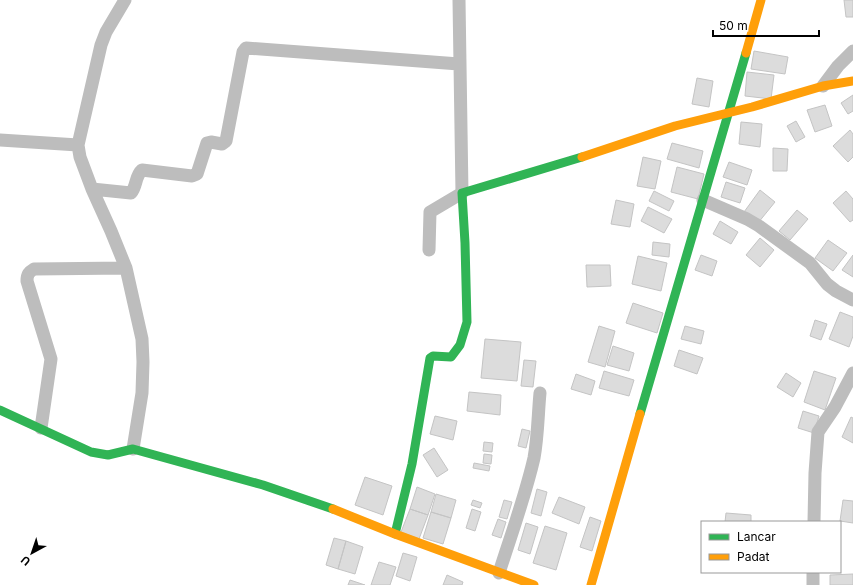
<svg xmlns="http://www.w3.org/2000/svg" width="853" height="585" font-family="Inter,sans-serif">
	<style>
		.building { fill: #dcdcdc; stroke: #c4c4c4 }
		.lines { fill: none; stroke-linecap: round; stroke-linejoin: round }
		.street { stroke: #bdbdbd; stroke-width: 13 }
		.fast { stroke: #30b455; stroke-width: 9 }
		.slow { stroke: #ff9f0a; stroke-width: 9 }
	</style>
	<rect width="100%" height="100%" fill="#fff"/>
	<path class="building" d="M844,0H853V17H846Z
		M754,51L788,57L785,74L751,69Z
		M747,72L774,75L771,99L745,96Z
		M697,78L713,81L709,107L692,104Z
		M853,95V111L848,114L841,103Z
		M825,105L832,126L815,132L807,110Z
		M796,121L805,137L796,142L787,126Z
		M741,122L762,124L760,147L739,144Z
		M850,130L853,134V157L848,162L833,146Z
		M672,143L703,151L699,168L667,159Z
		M773,148L788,149L787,171H773Z
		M643,157L661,161L655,189L637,186Z
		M729,162L752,170L747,185L723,177Z
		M677,167L704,174L698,199L671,192Z
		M726,182L745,188L740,203L721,197Z
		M760,190L775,202L758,223L744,212Z
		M654,191L674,201L669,211L649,201Z
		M846,191L853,199V220L850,222L833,203Z
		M616,200L634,204L630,227L611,224Z
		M648,207L672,219L664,233L641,221Z
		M797,210L808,219L790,240L779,231Z
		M720,221L738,232L731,244L713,234Z
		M760,238L774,250L760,267L746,255Z
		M828,240L847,253L833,271L815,258Z
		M653,242L670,244L669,257L652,255Z
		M701,255L717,261L712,276L695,270Z
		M853,255V277L842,270Z
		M638,256L667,263L661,291L632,284Z
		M586,265H610L611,286L587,287Z
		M633,303L663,313L657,333L626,323Z
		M840,312L853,317V336L849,347L829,339Z
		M815,320L827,324L821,340L810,336Z
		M599,326L615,331L605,367L588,362Z
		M685,326L704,331L701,344L681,339Z
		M485,339L521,342L517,381L481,378Z
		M613,346L634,353L629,371L607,365Z
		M679,350L703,358L697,374L674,366Z
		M524,360L536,361L533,387L521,386Z
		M604,371L634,380L629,396L599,388Z
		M814,371L836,378L825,410L804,402Z
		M786,373L801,383L793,397L777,387Z
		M576,374L595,381L591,395L571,389Z
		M469,392L501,395L500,415L467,411Z
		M803,411L819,416L814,433L798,428Z
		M435,416L457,421L453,440L430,434Z
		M851,417L853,418V443L842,437Z
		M522,429L530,431L526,448L518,446Z
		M484,442L493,443L492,452L483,451Z
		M434,448L448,470L437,477L423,455Z
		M484,454L492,455L491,464L483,463Z
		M474,463L490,466L489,471L473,468Z
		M365,477L392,486L383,515L355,505Z
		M417,487L435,494L428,515L410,509Z
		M537,489L547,492L541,516L531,513Z
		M436,494L456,500L451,518L431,512Z
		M559,497L585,507L579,524L552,513Z
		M473,500L482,503L480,508L471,505Z
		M504,500L512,502L507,519L499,517Z
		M843,500L853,501V523L840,521Z
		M410,509L428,515L419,539L401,532Z
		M472,509L481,512L475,531L466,528Z
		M431,512L451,518L443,544L423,538Z
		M726,513L751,515V522H725Z
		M590,517L601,521L592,551L580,547Z
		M498,519L506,522L501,538L492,535Z
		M526,523L538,527L530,554L518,550Z
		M545,526L567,533L556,570L533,563Z
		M334,538L346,541L338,569L326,565Z
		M346,541L363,547L355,574L338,569Z
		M403,553L417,557L410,581L396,576Z
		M379,562L396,567L390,585H371Z
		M853,574V585H830V575Z
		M447,575L463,582L462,585H443Z
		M350,580L365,585H348Z"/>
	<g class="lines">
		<path class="street" d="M125,0L106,32L101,45L78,145L80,157L92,189L111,231L126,268L142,339L143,362L142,393L133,449
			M823,86L838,66L853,51
			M0,140L78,145
			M92,189L131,193C137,186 135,176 142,170L192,176L197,174L207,143L211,142L222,144L226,141L243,52L246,48L459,64
			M703,200L747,219L759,226L810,263L827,284L836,291L853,300
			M429,250L430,212L462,193L459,0
			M41,428L51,359L27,281C27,274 29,272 34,269L126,268
			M814,522L815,473L818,432L835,407L853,373
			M813,572V585
			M499,573C511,535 525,497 534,458C538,436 538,414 540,393"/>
		<path class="fast" d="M0,410L91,452L108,455L133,449L263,485L333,509
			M640,414L746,53
			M395,534L412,464L430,358L433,356L451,357L460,345L467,322L465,243L462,193L582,157"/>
		<path class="slow" d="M746,53L761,0
			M582,157L675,126L752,107L823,86L853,81
			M333,509L395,534L534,585
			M591,585L640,414"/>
	</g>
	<rect x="701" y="521" width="140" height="52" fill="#ffffff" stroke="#999999"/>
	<rect x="709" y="534" width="20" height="6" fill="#30b455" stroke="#999999"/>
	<text x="737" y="541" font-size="12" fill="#000000">Lancar</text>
	<rect x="709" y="554" width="20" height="6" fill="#ff9f0a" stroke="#999999"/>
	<text x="737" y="561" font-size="12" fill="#000000">Padat</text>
	<g transform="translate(32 553) rotate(220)" stroke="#ffffff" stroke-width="3" paint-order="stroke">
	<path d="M0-3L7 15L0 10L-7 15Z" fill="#000000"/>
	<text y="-6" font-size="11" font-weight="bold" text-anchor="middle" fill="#000000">U</text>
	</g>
	<path d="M713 30v6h106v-6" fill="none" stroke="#000000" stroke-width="2"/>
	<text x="719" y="30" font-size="12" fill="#000000" stroke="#ffffff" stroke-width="3" paint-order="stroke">50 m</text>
</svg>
